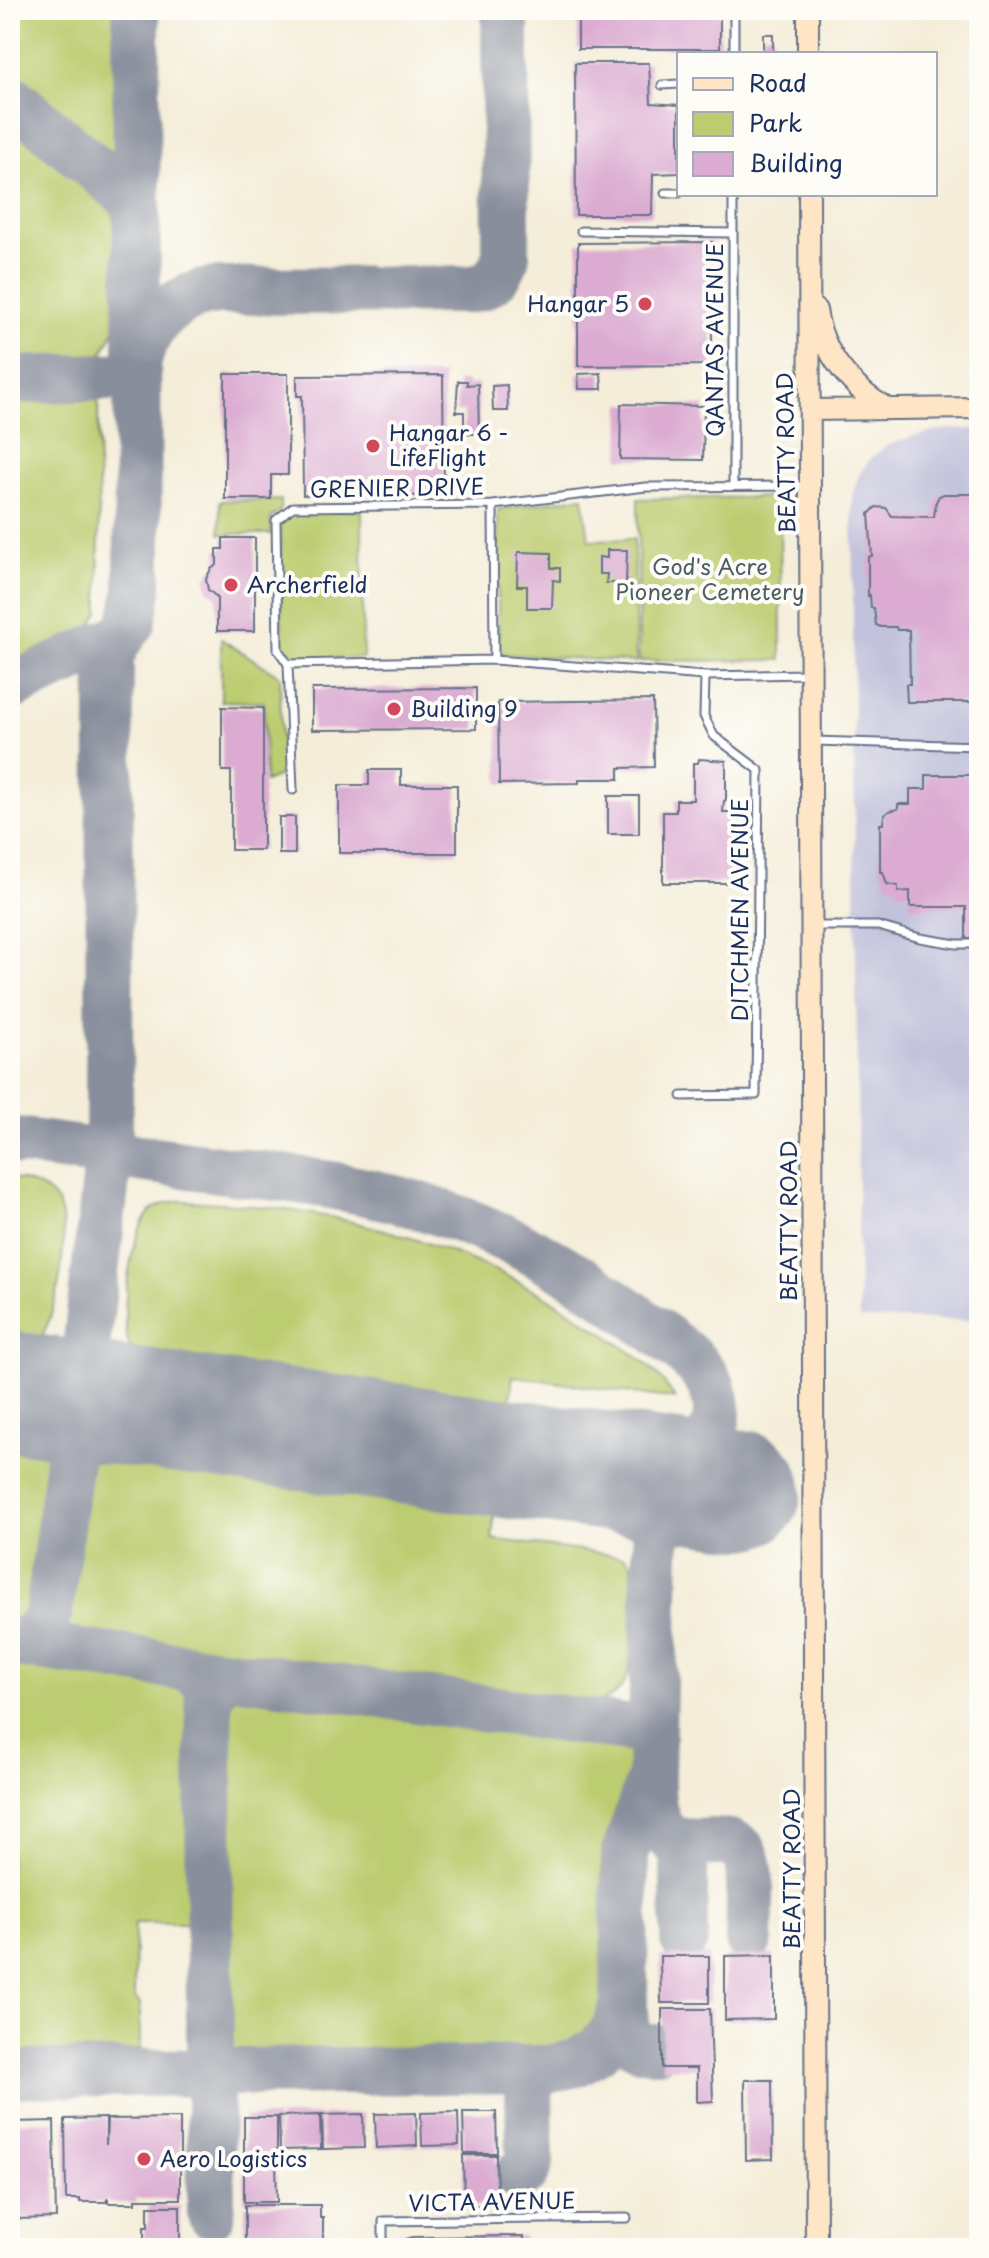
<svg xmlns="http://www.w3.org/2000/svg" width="989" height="2258" font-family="'Playpen Sans',sans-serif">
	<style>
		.industrial { fill: #c2c2dc }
		.green { fill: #bccc6f; stroke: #6c7e66; stroke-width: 2 }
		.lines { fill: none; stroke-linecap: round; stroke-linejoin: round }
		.taxiway { stroke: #888e9c; stroke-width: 48 }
		.runway { stroke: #888e9c; stroke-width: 120 }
		.building { fill: #dbabd2 }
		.lane-casing { stroke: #677289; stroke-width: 11 }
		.secondary-casing { stroke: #677289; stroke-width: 24 }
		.lane { stroke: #fff; stroke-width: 7 }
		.secondary { stroke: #fde5c5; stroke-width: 20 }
		.poi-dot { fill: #d1495b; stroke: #fdfcf7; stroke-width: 3 }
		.labels { text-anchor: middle; stroke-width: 8; stroke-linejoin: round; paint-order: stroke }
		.poi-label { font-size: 22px; fill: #1b2f5e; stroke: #fdfcf7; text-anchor: start }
		.street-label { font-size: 22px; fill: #1b2f5e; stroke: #fdfcf7 }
		.park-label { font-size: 22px; fill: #4b5e63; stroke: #fdfcf7 }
	</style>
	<rect width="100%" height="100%" fill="#fdfcf7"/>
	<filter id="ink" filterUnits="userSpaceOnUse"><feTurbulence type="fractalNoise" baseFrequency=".0125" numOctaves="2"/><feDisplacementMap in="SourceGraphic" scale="16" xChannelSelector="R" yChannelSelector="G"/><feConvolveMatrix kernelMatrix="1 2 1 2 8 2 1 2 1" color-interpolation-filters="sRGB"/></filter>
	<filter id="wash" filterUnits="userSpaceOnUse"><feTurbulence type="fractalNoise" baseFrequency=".006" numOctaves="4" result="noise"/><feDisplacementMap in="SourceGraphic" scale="32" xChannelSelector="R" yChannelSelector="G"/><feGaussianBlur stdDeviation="1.8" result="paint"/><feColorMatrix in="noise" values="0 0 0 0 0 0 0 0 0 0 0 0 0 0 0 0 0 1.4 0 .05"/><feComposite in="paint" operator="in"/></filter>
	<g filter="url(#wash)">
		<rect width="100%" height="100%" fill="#f4edd9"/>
		<path class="industrial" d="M946,429H979V1320L859,1319L852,496L859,475L870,459L886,446L914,436Z"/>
		<path class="green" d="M10,10H120V318L98,362L99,612L85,636L10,668Z
			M583,497L589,540L634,539L636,662L498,654V509Z
			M780,497L781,660L639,661L638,499Z
			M281,500V510L271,518V534H220V501Z
			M294,511H362L363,658H291L282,647L280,522Z
			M221,639L280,676L282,775L265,782L264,702L221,701Z
			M17,702L18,748L10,751V705Z
			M10,1178C28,1182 48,1186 58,1204C71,1228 58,1314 41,1336C37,1341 31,1341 25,1342L23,1349L10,1347Z
			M179,1201C333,1205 476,1243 603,1333C629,1351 660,1370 675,1399L513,1376L508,1416L155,1367C146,1360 131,1353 128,1341C120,1314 130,1233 150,1212C158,1204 168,1203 179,1201Z
			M10,1433C31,1436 48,1431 52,1454L34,1605L27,1623L15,1631H10Z
			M99,1445L496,1499L492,1539L625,1557L632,1565C632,1596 640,1667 619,1690C605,1705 584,1705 565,1706L72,1639L66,1629L65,1612L84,1473L88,1459Z
			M10,1656L180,1679C195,1687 194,1700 196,1716V1923H135L134,1997L140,2004V2061L10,2062Z
			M244,1692L628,1739C630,1753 634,1768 633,1782C632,1799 623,1812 618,1829C615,1842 613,1857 612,1871C610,1909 622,1979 610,2013C602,2037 580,2052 555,2057L236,2060L223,2045V1731C225,1714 228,1700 244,1692Z"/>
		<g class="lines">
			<path class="taxiway" d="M136,10L138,591L132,623L117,642L110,658L109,1154L86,1348C90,1373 103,1392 127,1402L300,1430
				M10,97L137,203
				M138,362C146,323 176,295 216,291L465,290C487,288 502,277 506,255L505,10
				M10,380L137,376
				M10,687L121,637
				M10,1140C84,1150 158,1161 232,1171C299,1180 368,1188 433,1210C510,1235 581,1274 645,1323C673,1343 715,1370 717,1408C719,1456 668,1466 657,1507L651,1776L625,1853L624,2005L615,2029L598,2050L576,2063L550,2069L10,2074
				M10,1393C45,1399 69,1424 69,1460L49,1612C42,1630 30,1640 10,1643
				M479,1454L641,1474C654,1471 661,1463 672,1458C685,1453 701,1458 714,1460C740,1486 707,1525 679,1503C672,1497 668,1489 663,1482L605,1474
				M10,1643L634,1729L647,1736L651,1747
				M190,1668L202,1678L209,1692L210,2053L215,2065L228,2072
				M651,1776C649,1889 729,1814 746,1857C753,1873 749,1920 749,1939
				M671,1837L681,1850L684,1860V1940
				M624,2005C625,2031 625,2049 657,2048
				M191,2072L203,2078L210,2090L211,2214
				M518,2175L526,2172L530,2163L529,2078L521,2070"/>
			<path class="runway" d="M10,1391L742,1490"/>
		</g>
		<g id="blocks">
			<path class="building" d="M578,10H720V49H578Z
				M763,34H773V54H763Z
				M575,63H649L651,103L679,105V173L653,174L652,215H576Z
				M712,242V365L578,366V243Z
				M601,373L602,389H579L578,374Z
				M225,374H288V475H271V499H225Z
				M443,375L444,496L303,495L302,396H297V376Z
				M458,381H467V385L478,384L479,434H464V412H456Z
				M507,385L508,411H493L492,386Z
				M621,404L704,406L703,460L620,459Z
				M944,494H976L979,496V702H907L906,684H910L909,630H897L896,627H881L876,625L874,608H871L870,595L868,596V557L872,556L869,514L876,507L886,508L892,516L934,517L936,502L939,496Z
				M223,538H255V631H217V597L208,590L206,579L211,569L217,565V549H223Z
				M607,550H627L626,583H606L607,574H599V557L607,558Z
				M518,552L551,553V568H560V581L553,580L552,608H527V586H517Z
				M476,688V729L312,730V689Z
				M653,700L654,767L619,768V779H579V783L499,784L498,702Z
				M222,707L263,708V850H231V771H222Z
				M699,759L726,761V800L724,801L723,812H738V883H663V812H676V800H693V763H698Z
				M369,770H401V785H457V853H339V785H369Z
				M926,775H979V939H966V907H910V891L898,892V886L887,884L883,872H880V824H883L884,815L889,811L898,809V804H910V789H926Z
				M608,796H639V834H608Z
				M279,817H295V854H279Z
				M774,1955V2019L725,2020V1956Z
				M660,1956H709V2003H661Z
				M662,2009H710L713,2101L697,2102V2068H662Z
				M745,2080H772L773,2159L746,2160Z
				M458,2112L459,2145L422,2146L421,2113Z
				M463,2112H496L497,2153H464Z
				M416,2113L417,2146L376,2148L375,2114Z
				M363,2114L364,2148L323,2149L322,2115Z
				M320,2115L321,2149L280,2150L279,2116Z
				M244,2117H277V2157L244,2158Z
				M106,2118V2145L107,2119L180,2118V2199H136V2203H108V2198L106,2202H80V2199H66L65,2119Z
				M54,2121L56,2218L15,2219L13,2122Z
				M463,2155H496L497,2205L464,2206Z
				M244,2162H276L277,2202H244Z
				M245,2205H320V2218H323V2245L245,2246Z
				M148,2206H180V2247H148V2244H144V2227H148Z
				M524,2236V2244H518V2248H406V2239L413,2237Z"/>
		</g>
	</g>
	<g filter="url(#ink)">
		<use href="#blocks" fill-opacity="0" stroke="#677289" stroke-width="2"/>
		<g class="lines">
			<g class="lane-casing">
				<path id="lane" d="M734,54V10
					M662,85L679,84
					M665,193H679
					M581,231L733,233
					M733,486V194
					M808,486L646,487L493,505L293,507L276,520L278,650L288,664L494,660L705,676L810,674
					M493,505L494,660
					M288,664L293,790
					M814,741L979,746
					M816,926H878L920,938L956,944H979
					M682,1096L756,1095L759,770L714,736L704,716L705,676
					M383,2248V2221L627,2218"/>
			</g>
			<g class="secondary-casing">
				<path id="secondary" d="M808,10V54
					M809,194L816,2248
					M816,310C822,352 851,389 888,409
					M810,410L979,408"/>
			</g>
			<use href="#lane" class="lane"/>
			<use href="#secondary" class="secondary"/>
		</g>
	</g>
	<g class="poi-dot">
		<circle cx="645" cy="304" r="8"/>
		<circle cx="373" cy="446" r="8"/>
		<circle cx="231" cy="585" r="8"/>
		<circle cx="394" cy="709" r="8"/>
		<circle cx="144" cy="2159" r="8"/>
	</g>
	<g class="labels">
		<g class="poi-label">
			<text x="629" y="312" text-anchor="end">Hangar 5</text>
			<text x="389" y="441">Hangar 6 -<tspan x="389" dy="25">LifeFlight</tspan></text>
			<text x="247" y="593">Archerfield</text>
			<text x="410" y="717">Building 9</text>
			<text x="160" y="2167">Aero Logistics</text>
		</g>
		<g class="street-label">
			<text transform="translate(715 340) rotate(-90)" y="8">QANTAS AVENUE</text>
			<text transform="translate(786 453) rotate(-91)" y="8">BEATTY ROAD</text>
			<text transform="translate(397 488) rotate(-1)" y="8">GRENIER DRIVE</text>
			<text transform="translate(740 910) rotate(-90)" y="8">DITCHMEN AVENUE</text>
			<text transform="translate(789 1221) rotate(-90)" y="8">BEATTY ROAD</text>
			<text transform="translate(792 1869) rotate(-90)" y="8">BEATTY ROAD</text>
			<text transform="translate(492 2202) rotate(-1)" y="8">VICTA AVENUE</text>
		</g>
		<g class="park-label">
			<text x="710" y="575">God's Acre<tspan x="710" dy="25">Pioneer Cemetery</tspan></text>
		</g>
	</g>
	<rect width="989" height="2258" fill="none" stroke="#fdfcf7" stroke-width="40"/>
	<rect x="677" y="52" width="260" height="144" fill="#fdfcf7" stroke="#a3aaba" stroke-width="2"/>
	<rect x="693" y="78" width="40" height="12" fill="#fde5c5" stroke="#a3aaba" stroke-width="2"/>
	<text x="749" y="92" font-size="24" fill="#1b2f5e">Road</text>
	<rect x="693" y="112" width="40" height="24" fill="#bccc6f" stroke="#a3aaba" stroke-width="2"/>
	<text x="749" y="132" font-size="24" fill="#1b2f5e">Park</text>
	<rect x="693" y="152" width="40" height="24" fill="#dbabd2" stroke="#a3aaba" stroke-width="2"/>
	<text x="749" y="172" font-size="24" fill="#1b2f5e">Building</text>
</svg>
